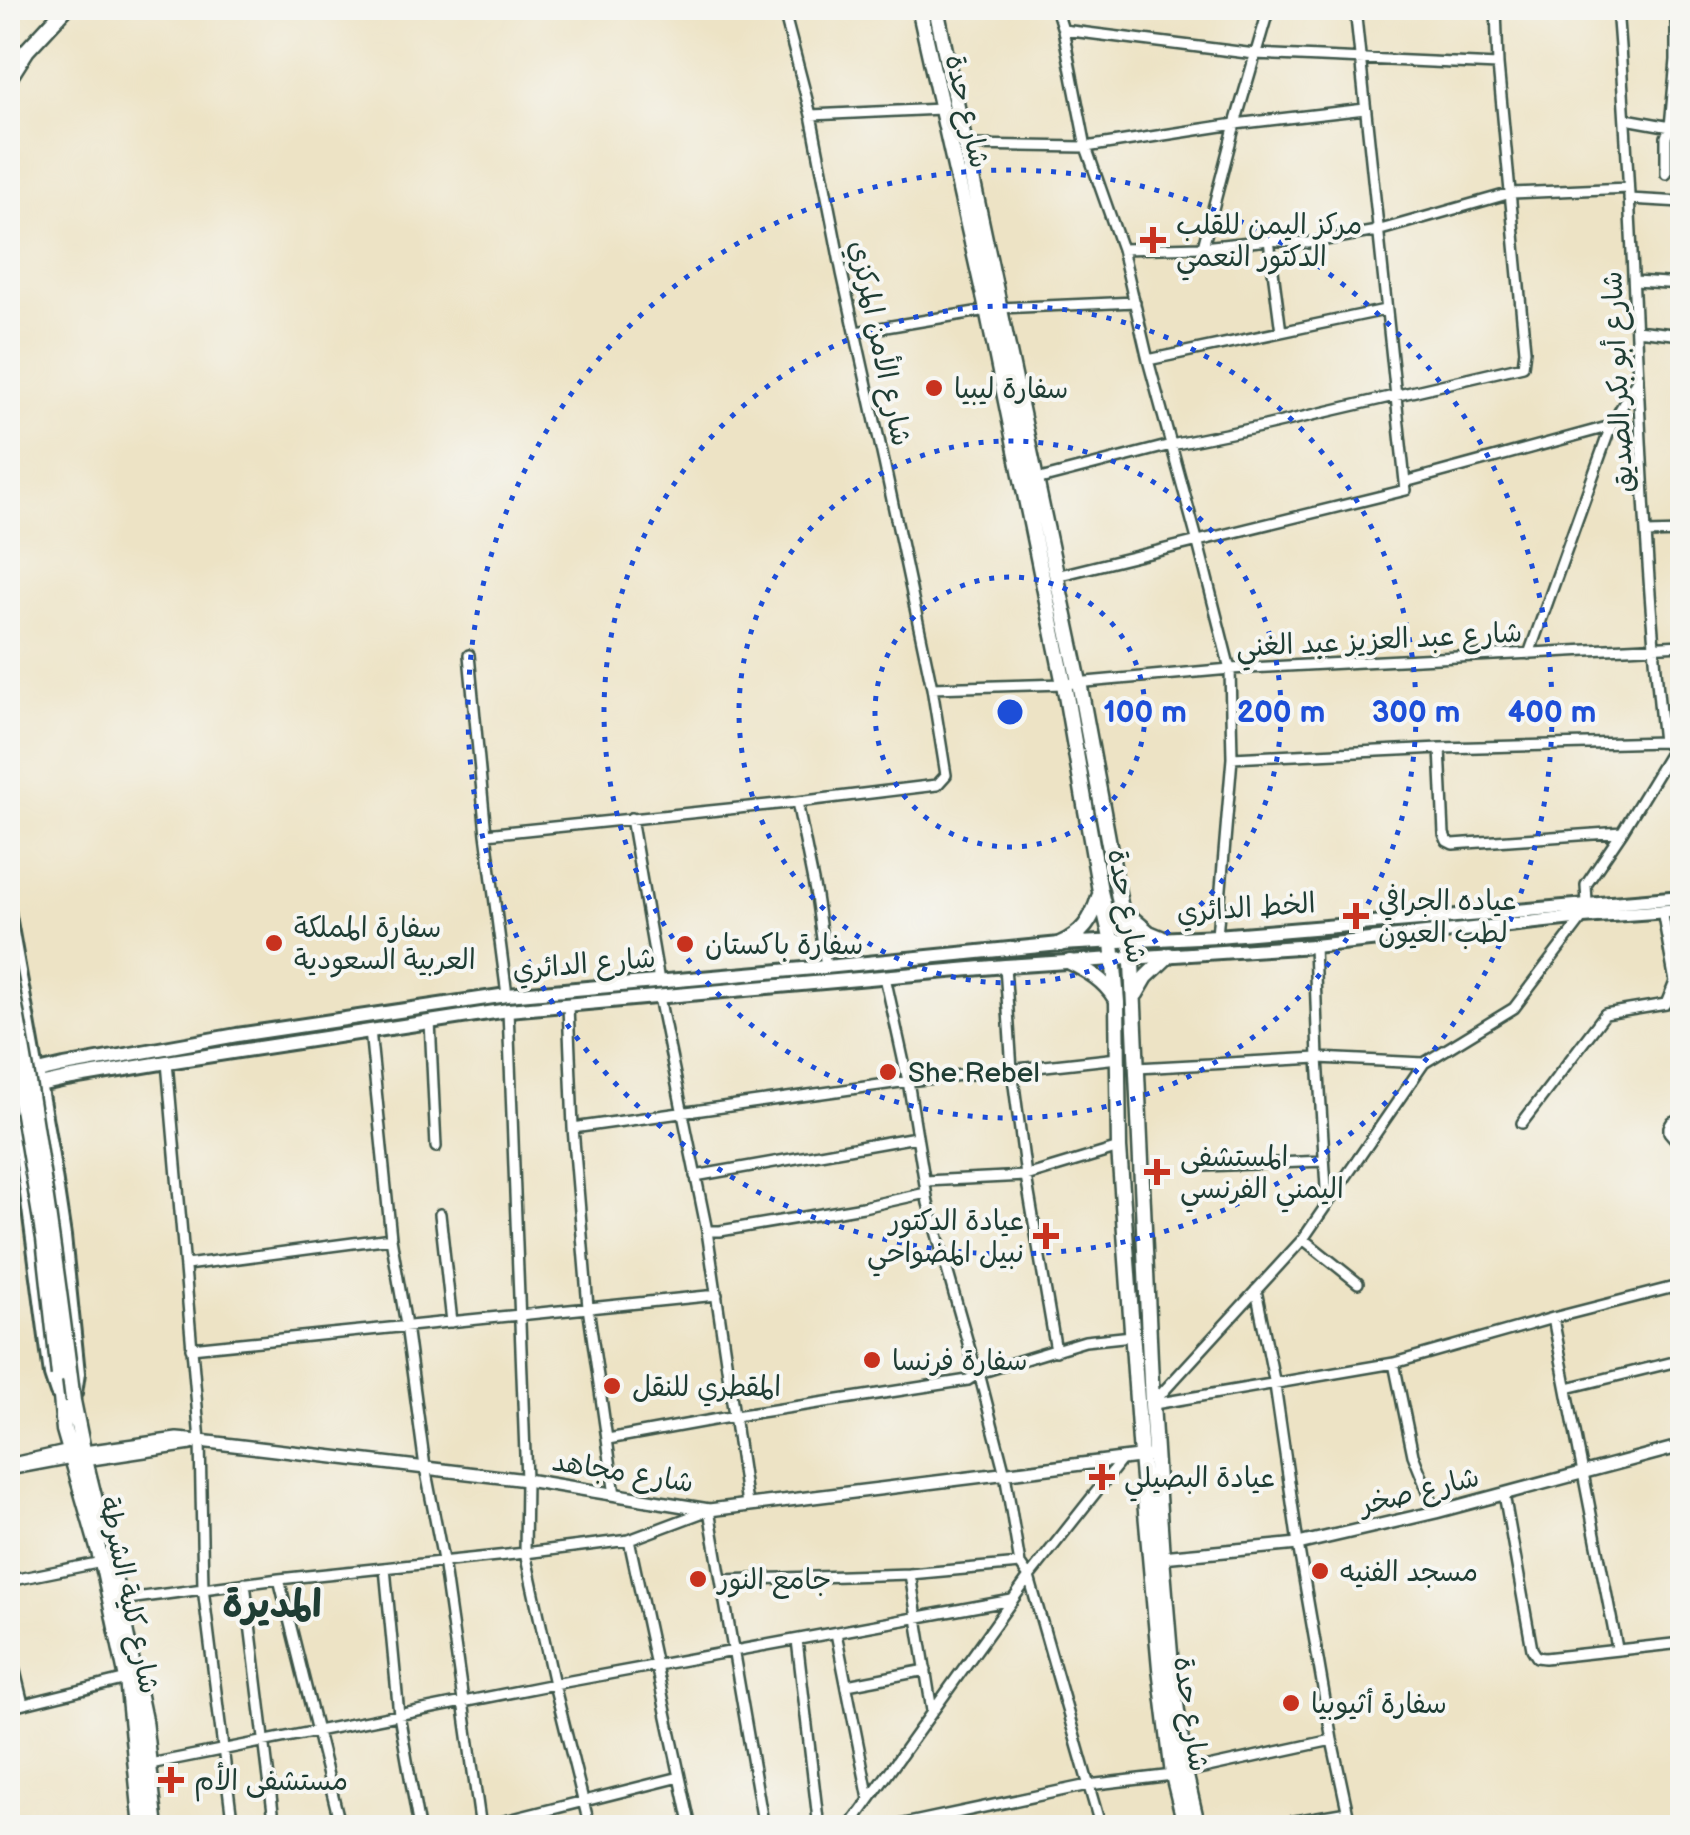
<svg xmlns="http://www.w3.org/2000/svg" width="1690" height="1835" font-family="'Balsamiq Sans','Playpen Sans Arabic',sans-serif">
	<style>
		.lines { fill: none; stroke-linecap: round; stroke-linejoin: round }
		.minor-casing { stroke: #3e564a; stroke-width: 14 }
		.tertiary-casing { stroke: #3e564a; stroke-width: 16 }
		.secondary-casing { stroke: #3e564a; stroke-width: 18 }
		.primary-casing { stroke: #3e564a; stroke-width: 19 }
		.minor { stroke: #fff; stroke-width: 9 }
		.tertiary { stroke: #fff; stroke-width: 11 }
		.secondary { stroke: #fff; stroke-width: 12 }
		.primary { stroke: #fff; stroke-width: 14 }
		.primary-bridge-casing { stroke: #3e564a; stroke-width: 19; stroke-linecap: butt }
		.primary-bridge { stroke: #fff; stroke-width: 14 }
		.ring { fill: none; stroke: #1d4ed8; stroke-width: 5; stroke-dasharray: 5 10 }
		.poi-dot { fill: #c8321e; stroke: #f6f6f2; stroke-width: 4 }
		.labels { text-anchor: middle; stroke-width: 8; stroke-linejoin: round; paint-order: stroke }
		.street-label { font-size: 28px; fill: #1f3d34; stroke: #f6f6f2 }
		.poi-label { font-size: 28px; fill: #1f3d34; stroke: #f6f6f2; text-anchor: start }
		.district-label { font-size: 38px; font-weight: bold; fill: #1f3d34; stroke: #f6f6f2 }
		.centre { fill: #1d4ed8; stroke: #f6f6f2; stroke-width: 5 }
		.ring-label { font-size: 30px; text-anchor: middle; font-weight: bold; fill: #1d4ed8; stroke: #f6f6f2; stroke-width: 8; stroke-linejoin: round; paint-order: stroke }
	</style>
	<rect width="100%" height="100%" fill="#f6f6f2"/>
	<filter id="ink" filterUnits="userSpaceOnUse"><feTurbulence type="fractalNoise" baseFrequency=".01" numOctaves="2"/><feDisplacementMap in="SourceGraphic" scale="20" xChannelSelector="R" yChannelSelector="G"/><feConvolveMatrix kernelMatrix="1 2 1 2 8 2 1 2 1" color-interpolation-filters="sRGB"/></filter>
	<filter id="wash" filterUnits="userSpaceOnUse"><feTurbulence type="fractalNoise" baseFrequency=".0048" numOctaves="4" result="noise"/><feDisplacementMap in="SourceGraphic" scale="40" xChannelSelector="R" yChannelSelector="G"/><feGaussianBlur stdDeviation="2.25" result="paint"/><feColorMatrix in="noise" values="0 0 0 0 0 0 0 0 0 0 0 0 0 0 0 0 0 1.4 0 .05"/><feComposite in="paint" operator="in"/></filter>
	<g filter="url(#wash)">
		<rect width="100%" height="100%" fill="#ede3c5"/>
	</g>
	<g filter="url(#ink)">
		<g class="lines">
			<g class="minor-casing">
				<path id="minor" d="M1056,8L1063,30L1086,147L1122,249L1148,360L1198,543L1230,669L1232,758L1217,936
					M1355,8L1405,482
					M1617,8C1637,252 1637,498 1663,742L1673,748
					M1063,30L1255,54L1498,65
					M811,115L941,109
					M1626,119L1682,129
					M965,145L1086,147L1235,124L1365,109
					M1666,174V137L1670,127L1676,60V8
					M1629,199L1682,202
					M1269,240L1281,332
					M1203,247L1235,124L1269,8
					M1122,249L1203,247L1269,240L1308,243L1377,231L1511,193L1628,188
					M1635,281L1682,284
					M1636,330L1682,335
					M856,332L999,308L1135,302
					M1148,360L1385,310
					M1036,480L1171,445L1265,426L1523,366L1525,350L1498,65L1496,8
					M1647,533L1682,532
					M1056,576L1406,490L1405,482L1611,426
					M1529,654L1611,426L1638,378
					M469,655L486,834L507,995
					M932,688L1064,684L1230,669L1682,645
					M1440,748L1444,834L1447,841L1453,844L1622,832
					M1232,758L1440,748L1663,742
					M797,802L816,896L826,967
					M631,818L659,981
					M486,834L797,802L937,785L946,775L932,688L884,462L842,273L811,115L783,8
					M1587,903L1586,885L1622,832L1673,748L1682,741
					M1662,910L1675,982L1682,987
					M1314,946L1318,1058L1327,1204
					M1005,966L1012,1070L1026,1176L1056,1351
					M885,977L908,1081L928,1203L974,1364L979,1373L1005,1474L1020,1564L1029,1577L1101,1828
					M659,997L707,1231L747,1504
					M568,1006L573,1128L588,1307L615,1495
					M508,1010L526,1480L525,1553L554,1684L590,1828
					M430,1021L436,1147
					M370,1030L391,1238L406,1325L425,1467L443,1560L481,1828
					M167,1062L200,1441L203,1588L233,1828
					M1137,1068L1318,1058L1424,1063
					M1682,1117L1672,1122L1669,1127V1132L1682,1147
					M1522,1123L1605,1014L1666,1004L1675,982
					M573,1128L908,1081L1118,1058
					M1205,1166L1324,1161
					M695,1176L916,1137
					M925,1181L1026,1176L1119,1148
					M440,1214L452,1322
					M707,1231H720L863,1207L926,1193
					M1303,1239L1358,1283
					M186,1265L391,1238
					M1256,1290L1275,1385L1298,1544L1332,1740L1351,1828
					M1553,1318L1617,1648
					M191,1348L717,1295
					M1394,1363L1413,1455L1436,1512
					M1567,1388L1682,1360
					M1152,1404L1303,1239L1424,1063L1514,1008L1583,917
					M1154,1404L1394,1363L1553,1318L1682,1285
					M608,1439L735,1416L968,1380L979,1373L1085,1341L1132,1336
					M8,1464L70,1450
					M8,1470L72,1458
					M1504,1494L1532,1649L1537,1657L1545,1658L1682,1643
					M629,1540L691,1828
					M385,1568L399,1715L419,1828
					M910,1574L932,1711
					M279,1579L341,1828
					M722,1580L910,1574L1020,1564
					M8,1581L102,1562
					M245,1583L275,1828
					M120,1600L279,1579L525,1553L629,1540L709,1510L764,1828
					M836,1633L869,1799
					M797,1640L819,1828
					M8,1642L23,1704
					M1680,1643L1682,1661
					M847,1685L926,1670
					M8,1708L127,1679
					M150,1764L554,1684L1012,1600
					M1185,1772L1332,1740
					M481,1827L680,1777
					M849,1828L1029,1577L1123,1458
					M885,1828L1088,1785L1173,1775
					M1253,1828L1347,1812"/>
			</g>
			<g class="tertiary-casing">
				<path id="tertiary" d="M84,1452L177,1439L200,1441L526,1480L709,1510L1146,1456
					M85,1460L191,1444
					M1162,1557L1298,1544L1436,1512L1682,1446"/>
			</g>
			<g class="secondary-casing">
				<path id="secondary" d="M8,910L51,1150L64,1236L78,1373L75,1393
					M8,1079L64,1066L237,1035L507,995L826,967L1060,944L1217,936L1682,897
					M10,1087L22,1156L51,1375L57,1393
					M8,1092L66,1079L167,1062L508,1010L1005,966L1314,946L1583,917L1682,910"/>
			</g>
			<g class="primary-casing">
				<path id="primary" d="M919,8L987,309L1064,684L1100,891L1112,942L1117,1002L1119,1148L1141,1456L1160,1668L1173,1775L1186,1828
					M936,8L1079,682L1121,909L1131,941L1152,1404L1162,1557L1171,1666L1185,1772L1198,1828
					M8,80L27,50L66,8
					M1122,910L1149,933L1161,938
					M1060,944C1082,935 1092,920 1099,897
					M1070,962C1088,971 1104,980 1115,998
					M1136,994L1146,977L1169,955
					M59,1375L64,1430L102,1562L127,1679L142,1828
					M73,1401L85,1460L104,1537
					M113,1572L144,1720L156,1828"/>
			</g>
			<use href="#minor" class="minor"/>
			<use href="#tertiary" class="tertiary"/>
			<use href="#secondary" class="secondary"/>
			<use href="#primary" class="primary"/>
			<g class="primary-bridge-casing">
				<path id="primary-bridge" d="M8,968C35,1112 55,1255 73,1401
					M8,1025L44,1239L59,1375"/>
			</g>
			<use href="#primary-bridge" class="primary-bridge"/>
		</g>
	</g>
	<g class="ring">
		<circle cx="1010" cy="712" r="135"/>
		<circle cx="1010" cy="712" r="271"/>
		<circle cx="1010" cy="712" r="406"/>
		<circle cx="1010" cy="712" r="542"/>
	</g>
	<g class="poi-dot">
		<path d="M1148 225h10v10h10v10h-10v10h-10v-10h-10v-10h10z"/>
		<circle cx="934" cy="388" r="10"/>
		<path d="M1351 901h10v10h10v10h-10v10h-10v-10h-10v-10h10z"/>
		<circle cx="274" cy="943" r="10"/>
		<circle cx="685" cy="944" r="10"/>
		<circle cx="888" cy="1072" r="10"/>
		<path d="M1152 1157h10v10h10v10h-10v10h-10v-10h-10v-10h10z"/>
		<path d="M1041 1221h10v10h10v10h-10v10h-10v-10h-10v-10h10z"/>
		<circle cx="872" cy="1360" r="10"/>
		<circle cx="612" cy="1386" r="10"/>
		<path d="M1097 1462h10v10h10v10h-10v10h-10v-10h-10v-10h10z"/>
		<circle cx="1320" cy="1571" r="10"/>
		<circle cx="698" cy="1579" r="10"/>
		<circle cx="1291" cy="1703" r="10"/>
		<path d="M166 1765h10v10h10v10h-10v10h-10v-10h-10v-10h10z"/>
	</g>
	<g class="labels">
		<g class="street-label">
			<text transform="translate(968 111) rotate(77)" y="10">شارع حدة</text>
			<text transform="translate(881 343) rotate(78)" y="10">شارع الأمن المركزي</text>
			<text transform="translate(1617 382) rotate(-93)" y="10">شارع أبو بكر الصديق</text>
			<text transform="translate(1379 639) rotate(-3)" y="10">شارع عبد العزيز عبد الغني</text>
			<text transform="translate(1128 906) rotate(80)" y="10">شارع حدة</text>
			<text transform="translate(1246 907) rotate(-4)" y="10">الخط الدائري</text>
			<text transform="translate(584 963) rotate(-5)" y="10">شارع الدائري</text>
			<text transform="translate(623 1471) rotate(9)" y="10">شارع مجاهد</text>
			<text transform="translate(1419 1490) rotate(-14)" y="10">شارع صخر</text>
			<text transform="translate(130 1595) rotate(78)" y="10">شارع كلية الشرطة</text>
			<text transform="translate(1192 1714) rotate(82)" y="10">شارع حدة</text>
		</g>
		<g class="poi-label">
			<text x="1176" y="234">مركز اليمن للقلب<tspan x="1176" dy="32">الدكتور النعمي</tspan></text>
			<text x="954" y="398">سفارة ليبيا</text>
			<text x="1378" y="910">عياده الجرافي<tspan x="1378" dy="32">لطب العيون</tspan></text>
			<text x="294" y="937">سفارة المملكة<tspan x="294" dy="32">العربية السعودية</tspan></text>
			<text x="705" y="954">سفارة باكستان</text>
			<text x="908" y="1082">She Rebel</text>
			<text x="1180" y="1166">المستشفى<tspan x="1180" dy="32">اليمني الفرنسي</tspan></text>
			<text x="1024" y="1230" text-anchor="end">عيادة الدكتور<tspan x="1024" dy="32">نبيل المضواحي</tspan></text>
			<text x="892" y="1370">سفارة فرنسا</text>
			<text x="632" y="1396">المقطري للنقل</text>
			<text x="1124" y="1487">عيادة البصيلي</text>
			<text x="1340" y="1581">مسجد الفنيه</text>
			<text x="718" y="1589">جامع النور</text>
			<text x="1311" y="1713">سفارة أثيوبيا</text>
			<text x="194" y="1790">مستشفى الأم</text>
		</g>
		<g class="district-label">
			<text x="272" y="1617">المديرة</text>
		</g>
	</g>
	<circle cx="1010" cy="712" r="15" class="centre"/>
	<g class="ring-label">
		<text x="1145" y="722">100 m</text>
		<text x="1281" y="722">200 m</text>
		<text x="1416" y="722">300 m</text>
		<text x="1552" y="722">400 m</text>
	</g>
	<rect width="1690" height="1835" fill="none" stroke="#f6f6f2" stroke-width="40"/>
</svg>
